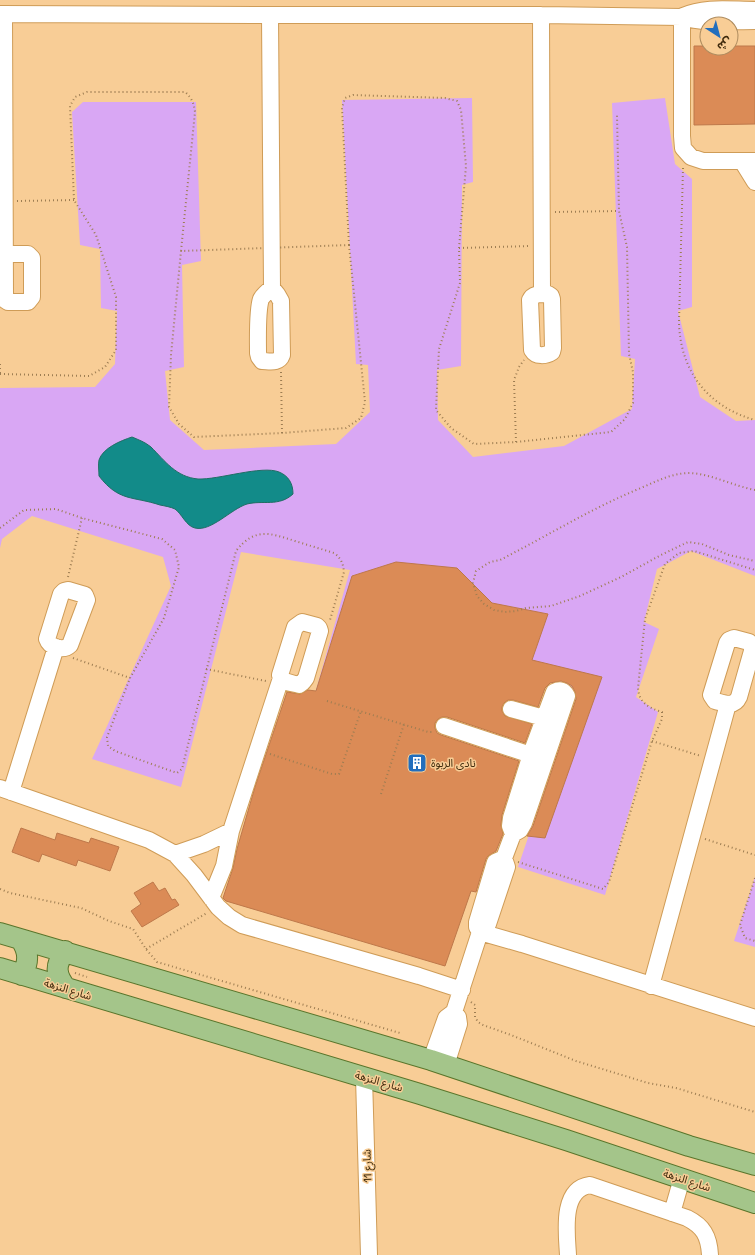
<svg xmlns="http://www.w3.org/2000/svg" width="755" height="1255" font-family="'Space Grotesk','Noto Sans Arabic',sans-serif">
	<style>
		.green { fill: #d9a7f4 }
		.water { fill: #128b89; stroke: #206e64 }
		.building { fill: #db8b56; stroke: #be784a }
		.lines { fill: none; stroke-linecap: round; stroke-linejoin: round }
		.minor-casing { stroke: #cf9c57; stroke-width: 18 }
		.major-casing { stroke: #5a752b; stroke-width: 22 }
		.path { stroke: #9d7d52; stroke-width: 2; stroke-dasharray: 1 3; stroke-linecap: butt }
		.minor { stroke: #fff; stroke-width: 16 }
		.major { stroke: #a4c58a; stroke-width: 20 }
		.labels { text-anchor: middle; stroke-width: 3; stroke-linejoin: round; paint-order: stroke }
		.poi-label { font-size: 11px; fill: #3f2a0c; stroke: #f8cd96; text-anchor: start }
		.street-label { font-size: 11px; fill: #3f2a0c; stroke: #f8cd96 }
	</style>
	<rect width="100%" height="100%" fill="#f8cd96"/>
	<path class="green" d="M472,98L473,182L462,185L461,366L437,370L438,420L473,457L564,446L632,409L635,359L621,356L612,103L665,98L675,164L692,179V307L678,311L700,397L736,421L755,420V576L691,551L657,569L644,622L659,629L636,697L658,712L605,895L518,867L532,826L547,817L579,705L567,688L528,675L313,701L350,570L241,552L181,787L92,759L171,586L163,557L32,516L2,539L0,548V388L95,387L115,364L117,311L101,308L100,249L80,245L72,112L83,102H196L201,261L182,265L184,367L165,371L170,420L204,450L336,444L370,412L368,365L356,364L342,100Z
		M755,877V947L734,941Z"/>
	<path class="water" d="M132,437C139,440 145,442 151,447C165,461 176,477 198,479C218,480 262,465 279,472C289,476 293,484 293,494C279,507 263,500 247,504C231,509 211,532 195,528C186,526 182,514 175,509C171,507 165,506 160,505C133,496 119,502 99,476C99,471 98,465 99,460C103,448 120,441 132,437Z"/>
	<path class="building" d="M694,46H707V48H731V46H755V124L694,125Z
		M396,562L457,568L492,603L548,614L532,660L602,677L545,838L527,836L533,826L576,699L575,692L572,686L567,683L561,681L550,683L545,688L538,707L513,700H508L504,703L502,707V711L505,716L532,724L525,743L447,717H442L438,719L435,723V728L437,733L441,735L519,761L502,815L501,825L503,834L496,851L488,856L486,859L476,892L471,891L445,966L226,901L223,898L233,868L237,849L255,787L287,692L300,694L308,690L316,691L352,576Z
		M21,828L55,840L57,833L89,843L91,838L119,847L110,871L78,860L76,866L42,854L39,862L12,852Z
		M153,882L159,891L165,888L172,900L175,899L179,905L142,927L131,911L141,904L134,893Z"/>
	<g class="lines">
		<g class="minor-casing">
			<path id="minor" d="M0,14L270,15H541L682,17C705,24 730,21 755,21
				M4,14L5,296V300L8,302H28L32,297V258L28,254H4
				M270,15L272,288
				M541,15L542,294
				M683,16C705,6 731,10 755,10
				M682,17V136L683,148L691,157L703,161H755
				M742,161L755,182
				M272,288L277,294L281,301L282,355C279,364 269,361 262,361L259,357L258,353C258,340 257,310 261,299C264,294 268,291 272,288Z
				M548,294L551,296L552,299L553,348L552,352C546,356 536,357 532,350L530,300C533,293 541,294 548,294Z
				M68,590L85,595L87,600L70,645C64,651 50,648 47,639L61,594L64,591Z
				M302,622L317,626L319,628L320,631L306,678L303,682L299,685C293,683 282,683 280,675L295,627Z
				M734,638L749,642L752,645V651L739,697C734,708 724,703 715,701L711,695L727,643L729,640Z
				M511,709L544,718
				M444,726L531,755
				M0,788L149,840L175,854L194,875L218,907L229,917L242,925L419,976L462,990
				M11,792L56,647
				M175,854L204,844L231,831
				M504,858L495,862L477,922V927L480,932L522,944L755,1018
				M211,898L224,866L231,831L281,678
				M651,986L728,704
				M431,1060L446,1018L454,1012L480,932L488,924L507,867L504,858L513,834L520,830L524,823L567,696C564,690 560,689 554,692L532,751L511,818L510,826L513,834
				M446,1065L459,1024L458,1017L454,1012
				M364,1077L369,1255
				M672,1213L682,1178
				M568,1255C567,1235 560,1189 590,1185L687,1218C703,1226 709,1236 710,1255"/>
		</g>
		<g class="major-casing">
			<path id="major" d="M0,933L431,1060L689,1146L755,1165
				M21,940C29,952 29,962 22,975
				M65,951C55,965 55,974 66,988
				M0,968L420,1094L566,1140L755,1203"/>
		</g>
		<path class="path" d="M683,168L679,322C680,371 708,407 755,420
			M17,201L74,200
			M555,212L619,211
			M349,245L342,108L345,98L353,95L445,98L457,101L461,110L466,166L459,248L460,283L439,349L436,410L451,428L474,444L516,442L611,432L625,419L633,403V372L629,354L627,247L619,211L617,115
			M349,245L365,402L361,418L346,428L282,433L194,437L179,424L169,407L171,355L181,251Z
			M459,248L530,246
			M0,364V374
			M281,372L282,433
			M0,374L89,376L105,367L116,350V297L96,235L74,200L70,106L75,97L87,92H185C192,98 194,104 195,112L181,251
			M516,442L514,380L519,367L524,360
			M755,490C734,486 711,474 690,473C672,473 657,481 641,488C592,508 547,536 500,560L490,562L476,571L473,583L477,596L484,604L494,610L505,612L516,611L526,608L551,606L580,596L621,577L661,555L688,542L702,544L729,555L755,561
			M0,528L24,510L56,509L82,518L162,539L175,550L179,567L164,618L130,678L107,737L108,746L115,751L177,773L182,769L236,551C255,527 270,533 295,541C308,545 321,549 334,553C341,558 343,563 344,572L330,620
			M68,577L82,518
			M73,658L130,678
			M206,669L266,681
			M327,701L428,732H433
			M652,741L701,756
			M270,754L332,774H339L361,711
			M381,794L404,724
			M705,839L755,855
			M518,862L603,889L609,882L652,741L662,719V712C649,708 639,703 638,688L645,619L665,564L679,553L694,551L755,570
			M755,878L740,925L745,938L755,941
			M0,889L10,893L81,908L109,921L133,929L146,949L157,962L400,1033
			M146,949L207,913
			M75,973L87,977
			M471,1002L475,1005V1017L478,1022L483,1025L511,1035L576,1061L648,1083L676,1088L755,1112"/>
		<use href="#minor" class="minor"/>
		<use href="#major" class="major"/>
	</g>
	<defs>
		<g id="building-square" transform="scale(1)"><rect x="-9" y="-9" width="18" height="18" rx="4" fill="#226ebd" stroke="#f8cd96"/><path d="M-4-6H4V6H1V3H-1V6H-4ZM-2.5-4.3h1.7v1.8h-1.7ZM.8-4.3h1.7v1.8H.8ZM-2.5-1h1.7V.8h-1.7ZM.8-1h1.7V.8H.8Z" fill="#fff"/></g>
	</defs>
	<g fill-rule="evenodd">
		<use href="#building-square" x="417" y="763"/>
	</g>
	<g class="labels">
		<g class="poi-label">
			<text x="431" y="767">نادى الربوة</text>
		</g>
		<g class="street-label">
			<text transform="translate(68 989) rotate(17)" y="4">شارع النزهة</text>
			<text transform="translate(379 1081) rotate(16)" y="4">شارع النزهة</text>
			<text transform="translate(367 1166) rotate(-92)" y="4">شارع 11</text>
			<text transform="translate(687 1180) rotate(18)" y="4">شارع النزهة</text>
		</g>
	</g>
	<g transform="translate(719 36) rotate(144)"><circle r="19" fill="#f8cd96" stroke="#ae8c5f"/>
	<path d="M0-3L7 15L0 10L-7 15Z" fill="#226ebd"/>
	<text y="-6" font-size="11" font-weight="bold" text-anchor="middle" fill="#3f2a0c">ش</text>
	</g>
</svg>
